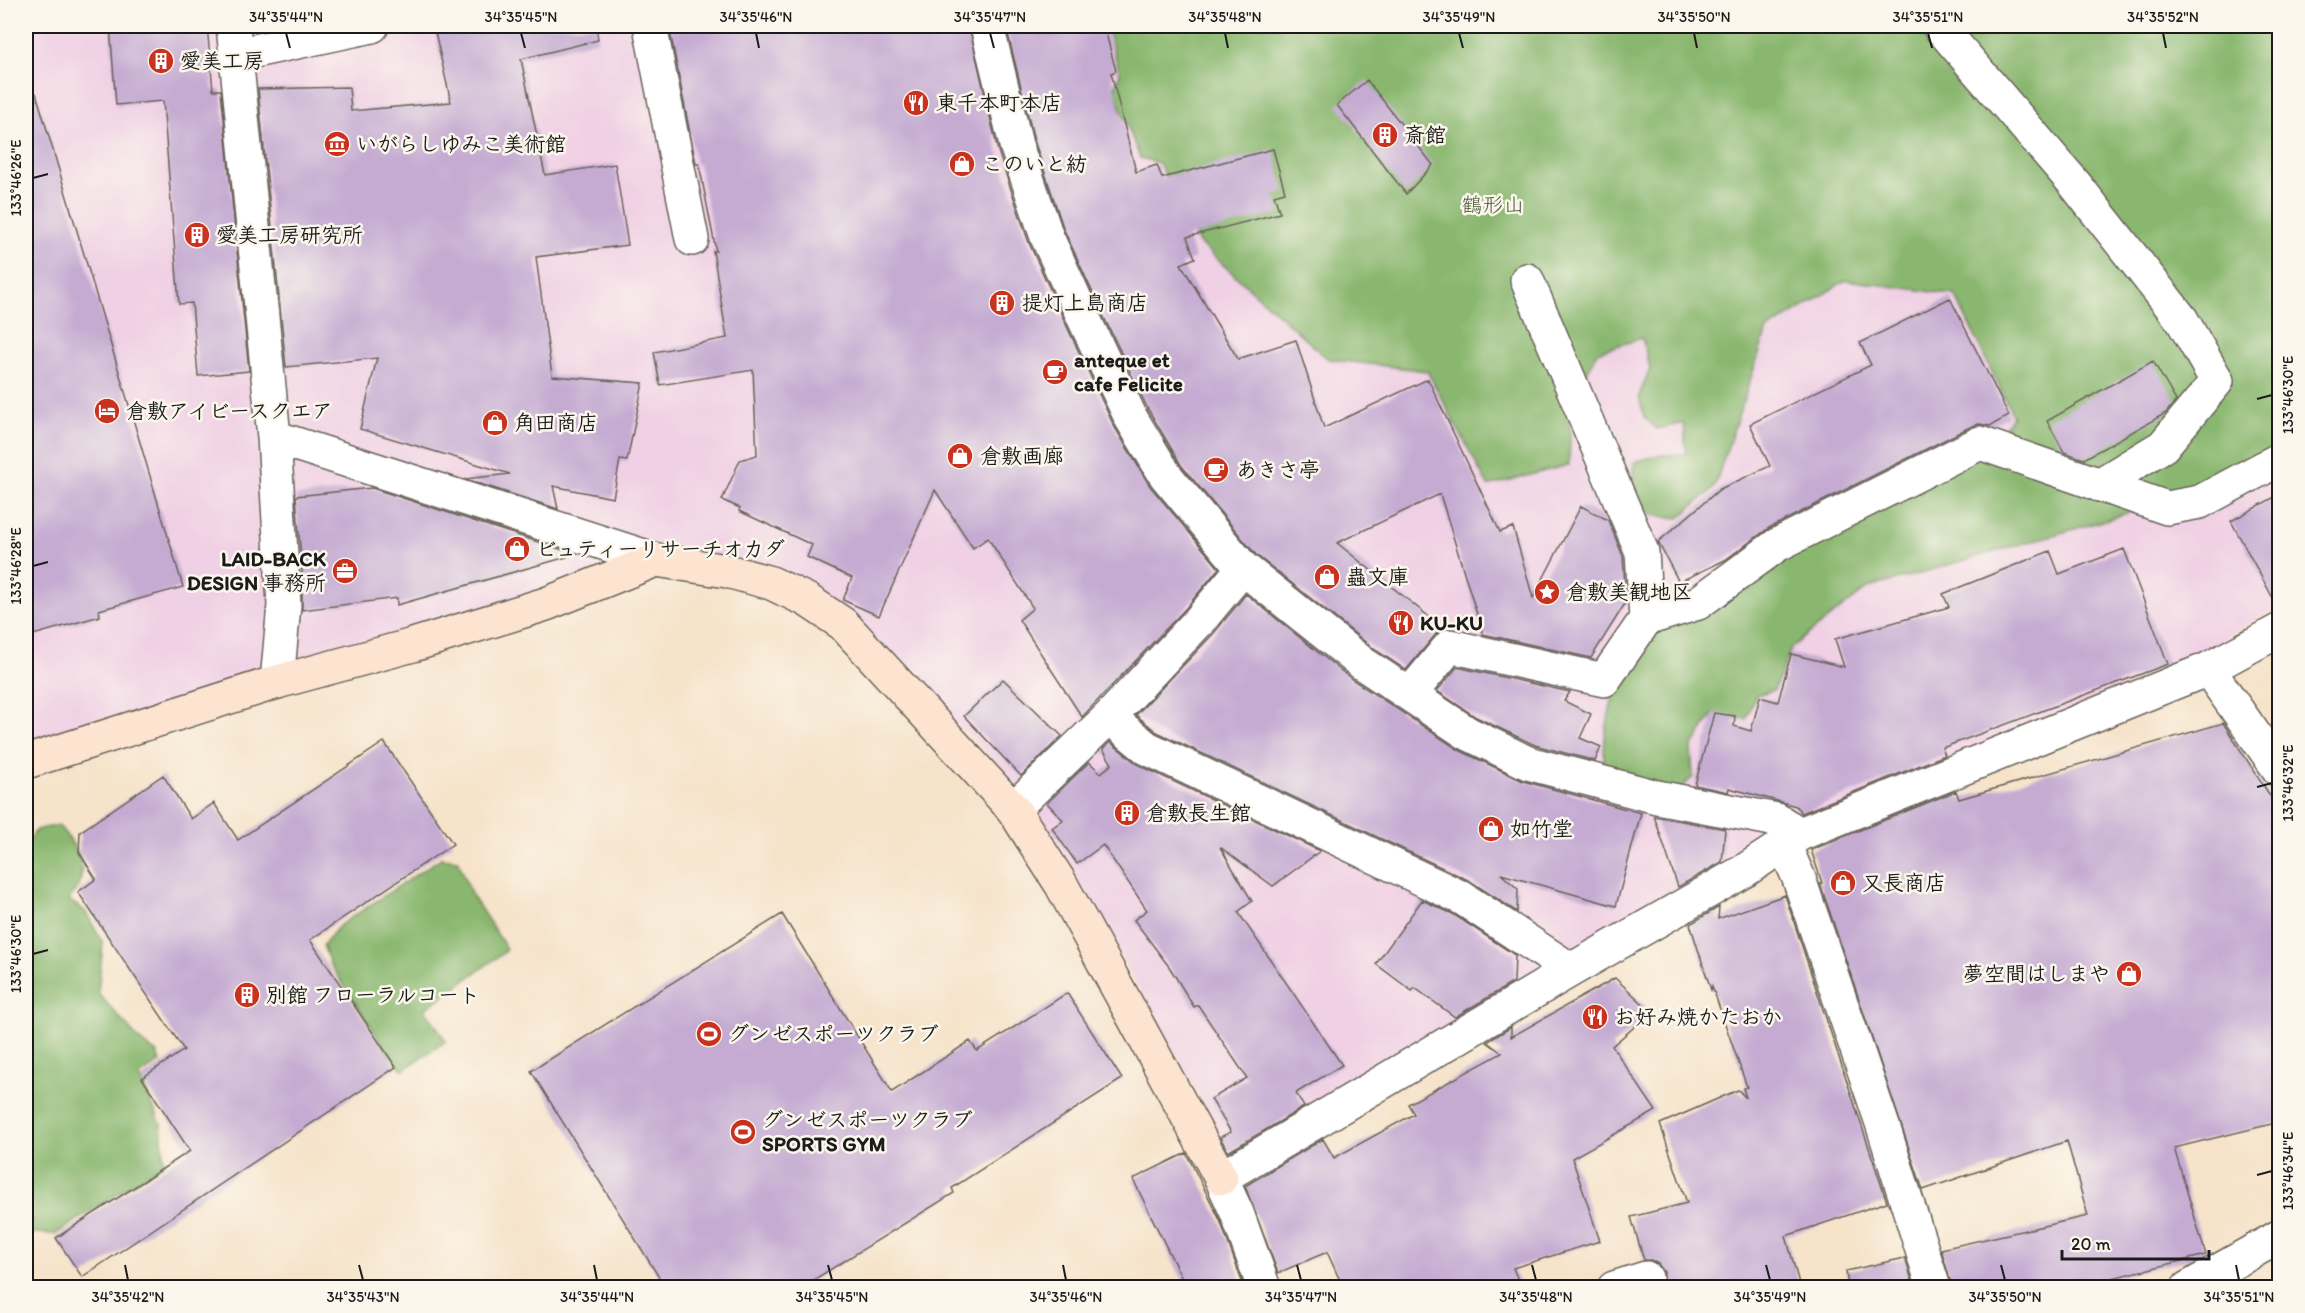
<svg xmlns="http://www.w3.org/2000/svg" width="2305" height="1313" font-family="Itim,'Klee One',sans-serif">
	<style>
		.built { fill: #f0d0e4 }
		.forest { fill: #8ab770; stroke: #536a46; stroke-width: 1.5 }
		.building { fill: #c5abd2 }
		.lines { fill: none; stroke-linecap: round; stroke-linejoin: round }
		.street-casing { stroke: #686259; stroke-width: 36 }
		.secondary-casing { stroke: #686259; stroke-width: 36 }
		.street { stroke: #fff; stroke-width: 33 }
		.secondary { stroke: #fde4d1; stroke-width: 33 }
		.ticks { fill: none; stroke: #1c1c1c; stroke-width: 2 }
		.labels { text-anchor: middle; stroke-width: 5; stroke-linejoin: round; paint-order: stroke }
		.poi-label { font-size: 21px; font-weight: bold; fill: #1c1c1c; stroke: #fbf7ec; text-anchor: start }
		.park-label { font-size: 21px; fill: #4f5d40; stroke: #fbf7ec }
		.neatline { fill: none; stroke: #1c1c1c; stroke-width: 2 }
		.ticks-label { font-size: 15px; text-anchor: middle; fill: #1c1c1c }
	</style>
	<rect width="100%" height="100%" fill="#fbf7ec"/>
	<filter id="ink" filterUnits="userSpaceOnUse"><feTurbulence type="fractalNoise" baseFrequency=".0167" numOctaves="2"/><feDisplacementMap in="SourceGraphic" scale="12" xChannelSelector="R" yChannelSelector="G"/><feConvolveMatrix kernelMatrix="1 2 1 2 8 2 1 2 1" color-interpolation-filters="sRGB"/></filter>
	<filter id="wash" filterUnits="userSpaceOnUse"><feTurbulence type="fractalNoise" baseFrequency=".008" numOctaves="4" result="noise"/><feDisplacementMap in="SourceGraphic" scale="24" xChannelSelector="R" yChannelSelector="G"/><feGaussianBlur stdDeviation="1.35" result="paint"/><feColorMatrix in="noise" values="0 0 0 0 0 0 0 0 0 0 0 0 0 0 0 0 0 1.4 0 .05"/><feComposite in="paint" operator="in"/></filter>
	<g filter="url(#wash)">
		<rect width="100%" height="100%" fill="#f6e3ca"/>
		<path class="built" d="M26,26H2279V606L2205,650L2116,690L1591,940L1231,1153L1047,825L1006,772L846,613L683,554L246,683L26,744Z"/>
		<path class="forest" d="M1106,26H2279V454L2236,476L2106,520L1868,588L1792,647L1774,690L1756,695L1746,719L1713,714L1691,748L1693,777L1677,792L1603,769L1605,734L1613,696L1657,626L1786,547L1996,440L2013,416L1955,295L1846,280L1767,330L1714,488L1679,518L1651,515L1631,490L1634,462L1660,455L1686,454L1684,423L1657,429L1644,417L1639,396L1650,368L1642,338L1597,352L1571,407L1569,465L1488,486L1427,371L1328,359L1199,243L1159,163L1140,158L1114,91L1120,73Z
			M58,825C72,841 88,862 79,884C77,889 72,895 69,900L85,911L103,943L98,993L141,1042L157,1053L160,1062L139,1076L161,1124L164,1163L56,1234L30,1233L26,1236V845L36,830Z
			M441,858L458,860L471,894L503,943L506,951L425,1009L446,1041L403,1070L389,1054L330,964L323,945L340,925Z"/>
		<g id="blocks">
			<path class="building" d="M110,26H207L213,90H221L249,371L198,376L192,303L179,304L163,101L116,105Z
				M466,26H596L598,40L521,59L545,175L615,164L628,245L536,257L552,376L643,383L627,461L620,460L613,498L553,486L558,509L465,479L510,474L360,429L377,358L286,367L258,89L349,87L351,111L451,102L435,32Z
				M669,26H969L998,151L1029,243L1069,331L1114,426L1150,486L1219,568L1186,608L1082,717L1019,620L1033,608L988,538L973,548L935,490L879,616L843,600L852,578L807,557L812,545L739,511L740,508L722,500L740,460L757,455L753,370L660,385L654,352L727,338L713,251H716L699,164H696Z
				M1006,26H1104L1116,71L1111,73L1136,172L1157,165L1162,178L1273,149L1285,192L1274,195L1280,213L1187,237L1195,258L1181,264L1238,359L1296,340L1324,428L1428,379L1500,532L1513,527L1533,598L1581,506L1608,520L1623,556L1626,602L1591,658L1483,634L1440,494L1337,543L1443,628L1436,634L1406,670L1373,648L1256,555L1181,465L1148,409L1103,315L1064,230L1034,140Z
				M1367,80L1433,165L1406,194L1337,105Z
				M36,93L183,587L99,610L100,616L26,637V95Z
				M1950,298L2009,416L1990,426L1979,424L1972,426L1769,528L1725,560L1679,582L1658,542L1720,489L1770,466L1750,424L1871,365L1860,343Z
				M2153,361L2176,401L2166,413L2084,459L2064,452L2047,421Z
				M372,488L566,551L567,557L397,605V598L302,610V572L296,496Z
				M2280,494V611L2231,521Z
				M2124,549L2168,664L1942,748L1945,755L1802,813L1796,806L1729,788L1728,792L1695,785L1714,713L1735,716L1734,726L1751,731L1760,697L1778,702L1791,654L1844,667L1835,639L1949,607L1943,594L2050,551L2059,574Z
				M1246,594L1350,678L1459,750L1523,781L1641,813L1616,906L1501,874L1518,889L1517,912L1470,881L1157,732L1136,715L1214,633Z
				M1457,667L1570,692L1564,701L1591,714L1580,738L1601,747L1595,761L1535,745L1476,717L1437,691Z
				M1003,679L1062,736L1021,776L964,716Z
				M2223,723L2280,811V1122L2174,1148L2206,1255L2104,1280L2106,1287H1952L1941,1249L2088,1216L2067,1141L1923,1190L1820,883H1822L1811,850L1956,791L1959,799Z
				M384,742L453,844L310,940L396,1067L82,1277L56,1238L190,1151L142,1078L184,1050L78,892L96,879L79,852L80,832L163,775L191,819L214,803L238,840Z
				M1110,742L1139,765L1320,851L1273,886L1220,847L1252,901L1238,912L1342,1065L1296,1093L1304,1107L1228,1152L1220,1137L1231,1132L1211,1099L1247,1078L1198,1005L1194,1007L1170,968L1134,920L1147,910L1103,845L1077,864L1052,828L1063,820L1047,803L1089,762L1101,773L1112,764L1103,749Z
				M1654,816L1725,829L1722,862L1678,887Z
				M1785,895L1887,1202L1786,1236L1800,1287H1662L1664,1282V1272L1658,1264L1651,1260H1644L1631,1217L1687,1203L1660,1124L1738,1090L1746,1098L1743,1088L1747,1087L1712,986L1711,990L1690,924L1719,907L1718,919Z
				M1422,900L1453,914L1515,955L1514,982L1455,1017L1415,988L1412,991L1376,964Z
				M782,914L892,1092L970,1041L977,1051L1067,993L1122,1079L952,1188L954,1193L802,1287H665L531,1071Z
				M1615,978L1652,1012L1612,1046L1656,1111L1572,1158L1600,1241L1513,1268L1521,1287H1343L1327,1252L1278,1273L1245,1186L1323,1139L1334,1158L1414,1114L1408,1104L1502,1053L1487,1042L1511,1027V1037Z
				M1186,1153L1220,1220L1244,1287H1186L1133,1179Z
				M1905,1258L1914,1287H1848L1846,1271Z"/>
		</g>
	</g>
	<g filter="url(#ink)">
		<use href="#blocks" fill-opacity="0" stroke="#686259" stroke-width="1.5"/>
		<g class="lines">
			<g class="street-casing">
				<path id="street" d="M233,26L274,437L284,605L277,682
					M650,26L692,239
					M987,26L1016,145L1047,237L1086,323L1131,418L1166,476L1243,568L1362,663L1467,733L1528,763L1657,797L1777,820L1800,834
					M1939,26L2074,183L2182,320L2217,381L2163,446L2099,485
					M236,55L372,26
					M274,437L656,560
					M1646,619L1698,603L1777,545L1980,443L2167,508L2200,502L2280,459
					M2208,669L2280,771
					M1410,694L1450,646L1604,680L1646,619L1642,552L1527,280
					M1109,717L1147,748L1462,898L1571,970
					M1013,809L1109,717L1200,620L1243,568
					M1784,845L1798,876L1883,1126L1934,1288
					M1264,1288L1237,1213L1221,1178L1571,970L1744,871L1800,834L2208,669L2280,630
					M1614,1288L1646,1278
					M2188,1288L2280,1236"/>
			</g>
			<g class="secondary-casing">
				<path id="secondary" d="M26,762L277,682L413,645L546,604L656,560L727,571L771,583L807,600L843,624L1013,809L1061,884L1221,1178"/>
			</g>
			<use href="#street" class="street"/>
			<use href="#secondary" class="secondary"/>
		</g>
	</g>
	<path class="ticks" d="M286,33L290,48M521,33L525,48M756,33L759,48M990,33L994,48M1225,33L1228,48M1459,33L1463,48M1694,33L1697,48M1928,33L1932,48M2163,33L2166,48M33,178L48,174M2257,399L2272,395M33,566L48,562M2257,787L2272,783M33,954L48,950M2257,1175L2272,1171M125,1265L128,1280M359,1265L363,1280M594,1265L597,1280M828,1265L832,1280M1063,1265L1066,1280M1297,1265L1301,1280M1532,1265L1536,1280M1766,1265L1770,1280M2001,1265L2005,1280M2236,1265L2239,1280"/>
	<defs>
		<g id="building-disc" transform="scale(1.35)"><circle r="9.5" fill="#c8321e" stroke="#fbf7ec"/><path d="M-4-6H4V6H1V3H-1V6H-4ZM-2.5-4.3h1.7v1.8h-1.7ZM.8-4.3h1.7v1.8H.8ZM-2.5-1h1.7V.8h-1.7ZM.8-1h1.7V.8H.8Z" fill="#fff"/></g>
		<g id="restaurant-disc" transform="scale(1.35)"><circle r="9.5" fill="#c8321e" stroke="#fbf7ec"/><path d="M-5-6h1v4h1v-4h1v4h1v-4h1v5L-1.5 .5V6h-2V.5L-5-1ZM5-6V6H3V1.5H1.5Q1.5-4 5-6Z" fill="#fff"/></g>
		<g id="museum-disc" transform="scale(1.35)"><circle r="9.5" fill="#c8321e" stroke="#fbf7ec"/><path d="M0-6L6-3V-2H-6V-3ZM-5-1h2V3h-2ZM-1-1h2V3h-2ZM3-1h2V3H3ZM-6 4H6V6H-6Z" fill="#fff"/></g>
		<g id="shop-disc" transform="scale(1.35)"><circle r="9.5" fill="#c8321e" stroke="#fbf7ec"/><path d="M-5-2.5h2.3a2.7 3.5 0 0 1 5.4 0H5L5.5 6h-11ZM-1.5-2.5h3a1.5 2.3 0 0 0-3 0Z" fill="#fff"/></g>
		<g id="cafe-disc" transform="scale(1.35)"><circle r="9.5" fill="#c8321e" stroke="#fbf7ec"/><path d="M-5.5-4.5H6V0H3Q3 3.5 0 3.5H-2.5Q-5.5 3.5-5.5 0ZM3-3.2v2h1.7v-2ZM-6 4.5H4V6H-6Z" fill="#fff"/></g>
		<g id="hotel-disc" transform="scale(1.35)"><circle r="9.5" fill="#c8321e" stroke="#fbf7ec"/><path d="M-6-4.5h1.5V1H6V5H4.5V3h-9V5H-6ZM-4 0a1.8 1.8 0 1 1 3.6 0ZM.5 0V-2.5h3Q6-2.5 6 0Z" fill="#fff"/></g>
		<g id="office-disc" transform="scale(1.35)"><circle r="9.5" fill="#c8321e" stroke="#fbf7ec"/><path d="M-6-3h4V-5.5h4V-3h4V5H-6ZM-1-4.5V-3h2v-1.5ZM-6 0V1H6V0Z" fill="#fff"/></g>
		<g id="sight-disc" transform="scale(1.35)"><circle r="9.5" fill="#c8321e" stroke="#fbf7ec"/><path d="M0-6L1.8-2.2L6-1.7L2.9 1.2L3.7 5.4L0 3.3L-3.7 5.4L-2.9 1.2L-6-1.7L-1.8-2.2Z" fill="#fff"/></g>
		<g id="stadium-disc" transform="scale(1.35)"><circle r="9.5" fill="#c8321e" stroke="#fbf7ec"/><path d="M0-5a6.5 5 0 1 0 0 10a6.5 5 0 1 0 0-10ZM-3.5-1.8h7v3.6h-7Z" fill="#fff"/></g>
	</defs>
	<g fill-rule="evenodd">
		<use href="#building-disc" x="161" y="61"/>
		<use href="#restaurant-disc" x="916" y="103"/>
		<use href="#building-disc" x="1385" y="135"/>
		<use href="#museum-disc" x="337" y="144"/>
		<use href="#shop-disc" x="962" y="164"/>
		<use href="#building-disc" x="197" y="235"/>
		<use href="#building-disc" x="1002" y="303"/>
		<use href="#cafe-disc" x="1055" y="372"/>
		<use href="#hotel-disc" x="107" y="411"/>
		<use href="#shop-disc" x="495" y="423"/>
		<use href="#shop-disc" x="960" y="456"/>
		<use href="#cafe-disc" x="1216" y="470"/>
		<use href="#shop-disc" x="517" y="549"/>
		<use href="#office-disc" x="345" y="571"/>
		<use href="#shop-disc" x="1327" y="577"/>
		<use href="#sight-disc" x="1547" y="592"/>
		<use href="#restaurant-disc" x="1401" y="623"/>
		<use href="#building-disc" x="1127" y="813"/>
		<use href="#shop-disc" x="1491" y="829"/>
		<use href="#shop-disc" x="1843" y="883"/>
		<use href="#shop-disc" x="2129" y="974"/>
		<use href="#building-disc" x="247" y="995"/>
		<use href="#restaurant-disc" x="1595" y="1017"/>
		<use href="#stadium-disc" x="709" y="1034"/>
		<use href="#stadium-disc" x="743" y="1132"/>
	</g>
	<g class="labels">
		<g class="poi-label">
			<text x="180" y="68">愛美工房</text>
			<text x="936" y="110">東千本町本店</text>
			<text x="1404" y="142">斎館</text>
			<text x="356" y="151">いがらしゆみこ美術館</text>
			<text x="982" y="171">このいと紡</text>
			<text x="216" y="242">愛美工房研究所</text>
			<text x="1022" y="310">提灯上島商店</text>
			<text x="1074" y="367">anteque et<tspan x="1074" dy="24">cafe Felicite</tspan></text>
			<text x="126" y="418">倉敷アイビースクエア</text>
			<text x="514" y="430">角田商店</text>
			<text x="980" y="463">倉敷画廊</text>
			<text x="1236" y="477">あきさ亭</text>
			<text x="536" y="556">ビュティーリサーチオカダ</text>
			<text x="326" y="566" text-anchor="end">LAID-BACK<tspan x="326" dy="24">DESIGN 事務所</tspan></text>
			<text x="1346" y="584">蟲文庫</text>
			<text x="1566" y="599">倉敷美観地区</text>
			<text x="1420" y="630">KU-KU</text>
			<text x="1146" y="820">倉敷長生館</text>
			<text x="1510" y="836">如竹堂</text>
			<text x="1862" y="890">又長商店</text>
			<text x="2110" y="981" text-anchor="end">夢空間はしまや</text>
			<text x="266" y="1002">別館 フローラルコート</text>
			<text x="1614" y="1024">お好み焼かたおか</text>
			<text x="728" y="1041">グンゼスポーツクラブ</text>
			<text x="762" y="1127">グンゼスポーツクラブ<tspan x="762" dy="24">SPORTS GYM</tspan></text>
		</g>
		<g class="park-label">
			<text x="1493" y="212">鶴形山</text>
		</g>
	</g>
	<rect width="2305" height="1313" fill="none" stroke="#fbf7ec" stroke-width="66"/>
	<path d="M2062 1250v9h147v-9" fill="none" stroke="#1c1c1c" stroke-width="3"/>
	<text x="2071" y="1250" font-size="18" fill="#1c1c1c" stroke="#fbf7ec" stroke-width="4.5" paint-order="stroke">20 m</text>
	<rect x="33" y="33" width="2239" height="1247" class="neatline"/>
	<g class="ticks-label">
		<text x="286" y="22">34°35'44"N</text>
		<text x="521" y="22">34°35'45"N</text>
		<text x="756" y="22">34°35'46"N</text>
		<text x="990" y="22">34°35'47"N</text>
		<text x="1225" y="22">34°35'48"N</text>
		<text x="1459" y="22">34°35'49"N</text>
		<text x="1694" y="22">34°35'50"N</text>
		<text x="1928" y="22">34°35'51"N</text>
		<text x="2163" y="22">34°35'52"N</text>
		<text transform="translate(16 178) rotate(-90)" y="5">133°46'26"E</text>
		<text transform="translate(2288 395) rotate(-90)" y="5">133°46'30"E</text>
		<text transform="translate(16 566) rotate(-90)" y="5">133°46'28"E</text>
		<text transform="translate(2288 783) rotate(-90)" y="5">133°46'32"E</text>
		<text transform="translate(16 954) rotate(-90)" y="5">133°46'30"E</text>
		<text transform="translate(2288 1171) rotate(-90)" y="5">133°46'34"E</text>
		<text x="128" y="1302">34°35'42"N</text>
		<text x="363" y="1302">34°35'43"N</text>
		<text x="597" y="1302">34°35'44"N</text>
		<text x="832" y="1302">34°35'45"N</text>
		<text x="1066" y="1302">34°35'46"N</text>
		<text x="1301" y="1302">34°35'47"N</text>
		<text x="1536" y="1302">34°35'48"N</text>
		<text x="1770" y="1302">34°35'49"N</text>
		<text x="2005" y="1302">34°35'50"N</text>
		<text x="2239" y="1302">34°35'51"N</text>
	</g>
</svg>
